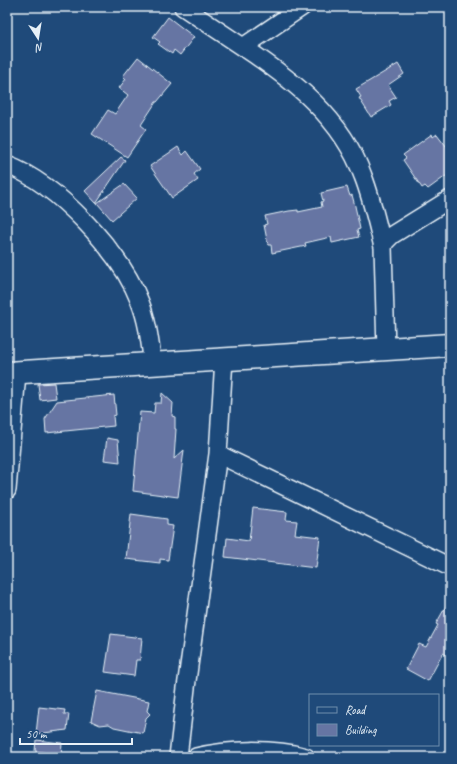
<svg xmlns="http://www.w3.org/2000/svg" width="457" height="764" font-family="Caveat,sans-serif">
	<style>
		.building { fill: #6675a3; stroke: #e8f1f8 }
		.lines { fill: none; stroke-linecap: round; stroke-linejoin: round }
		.street-casing { stroke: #e8f1f8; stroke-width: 20 }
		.secondary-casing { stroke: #e8f1f8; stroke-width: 25 }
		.street { stroke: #1f4a7a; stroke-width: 17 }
		.secondary { stroke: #1f4a7a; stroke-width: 22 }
	</style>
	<rect width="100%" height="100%" fill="#1f4a7a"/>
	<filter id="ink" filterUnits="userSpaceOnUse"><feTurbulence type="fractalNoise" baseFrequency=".025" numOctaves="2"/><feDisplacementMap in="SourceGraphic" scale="8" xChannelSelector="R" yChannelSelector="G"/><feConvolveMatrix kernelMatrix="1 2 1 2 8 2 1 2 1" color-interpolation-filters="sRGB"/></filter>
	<g filter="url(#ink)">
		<path class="building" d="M168,17L194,37L180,55L174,50L172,54L158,44L160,42L153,37Z
			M138,57L172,84L157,102H156L141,125L146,129L127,157L92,134L108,110L115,114L128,95L119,88L126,79L123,76Z
			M398,64L404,74L388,85L396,97L389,101L391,105L371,117L359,98L361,97L356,89Z
			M432,134L433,137L437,134L450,151V173L428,189L425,186L422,188L403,160L406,158L403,155Z
			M178,147L183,155L187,151L200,169L194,174L198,180L172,198L150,166Z
			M121,157L125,160L96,203L85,191Z
			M124,184L137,198L112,220L97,203Z
			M347,187L350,196L352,195L355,206L360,229L357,230L359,237L332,243L331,237L305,243L306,246L272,253L271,245H268L264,225L267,224L265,216L289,211L298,210V212L322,207L321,202L323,201L321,193Z
			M54,383L56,398L40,400L38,384Z
			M162,393L173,403L172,416L175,417V429H176L174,459L184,450L178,497L133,491L140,412L154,413L155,403H161Z
			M114,395L116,415L113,416L114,426L46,433L45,419L57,401Z
			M107,438L118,440L120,462L104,460Z
			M253,508L287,512L286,520L297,521L295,534L320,537L316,568L225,557L227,538L249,541Z
			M131,514L167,519V525L173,526L168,560L160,559V563L126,559Z
			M450,599V657L443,653L428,681L406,669L419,644L426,647L438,625L436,624Z
			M111,634L142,638L140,660H136L134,676L105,672Z
			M97,691L149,701L147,711L150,714L146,718L143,733L114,727L109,724L100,725L91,721Z
			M39,707L65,710L64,714H69L67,730L36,734Z
			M36,740L62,743L61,755L35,751Z"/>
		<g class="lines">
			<g class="street-casing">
				<path id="street" d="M183,7L243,47L302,7
					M243,47C293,80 342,118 363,176C372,199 377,223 383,247
					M7,165C57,184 121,252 140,302C148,322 150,343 153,365
					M386,349L383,247L385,242L392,235L450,199
					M218,454L450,567
					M7,490L17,373
					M178,757L186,688L218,454L224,359
					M196,757C227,749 275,748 306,757"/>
			</g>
			<g class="secondary-casing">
				<path id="secondary" d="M7,373L450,345"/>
			</g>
			<use href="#street" class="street"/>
			<use href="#secondary" class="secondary"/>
		</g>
	</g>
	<rect width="457" height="764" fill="none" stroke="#1f4a7a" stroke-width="24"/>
	<rect x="12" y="12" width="433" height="740" fill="none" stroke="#e8f1f8" stroke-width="1.5" filter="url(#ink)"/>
	<rect x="309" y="694" width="130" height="52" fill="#1f4a7a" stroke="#6f8dac"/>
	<rect x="317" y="707" width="20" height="6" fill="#1f4a7a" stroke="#6f8dac"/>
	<text x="345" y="714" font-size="12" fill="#e8f1f8">Road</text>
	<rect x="317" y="724" width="20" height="12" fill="#6675a3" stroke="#6f8dac"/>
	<text x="345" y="734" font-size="12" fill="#e8f1f8">Building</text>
	<g transform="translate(38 38) rotate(168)" stroke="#1f4a7a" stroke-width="3" paint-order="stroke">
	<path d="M0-3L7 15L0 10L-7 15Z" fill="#e8f1f8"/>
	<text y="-6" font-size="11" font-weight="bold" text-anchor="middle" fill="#e8f1f8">N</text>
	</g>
	<path d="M20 738v6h112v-6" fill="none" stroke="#e8f1f8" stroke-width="2"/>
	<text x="26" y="738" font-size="12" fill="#e8f1f8" stroke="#1f4a7a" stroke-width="3" paint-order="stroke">50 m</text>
</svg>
